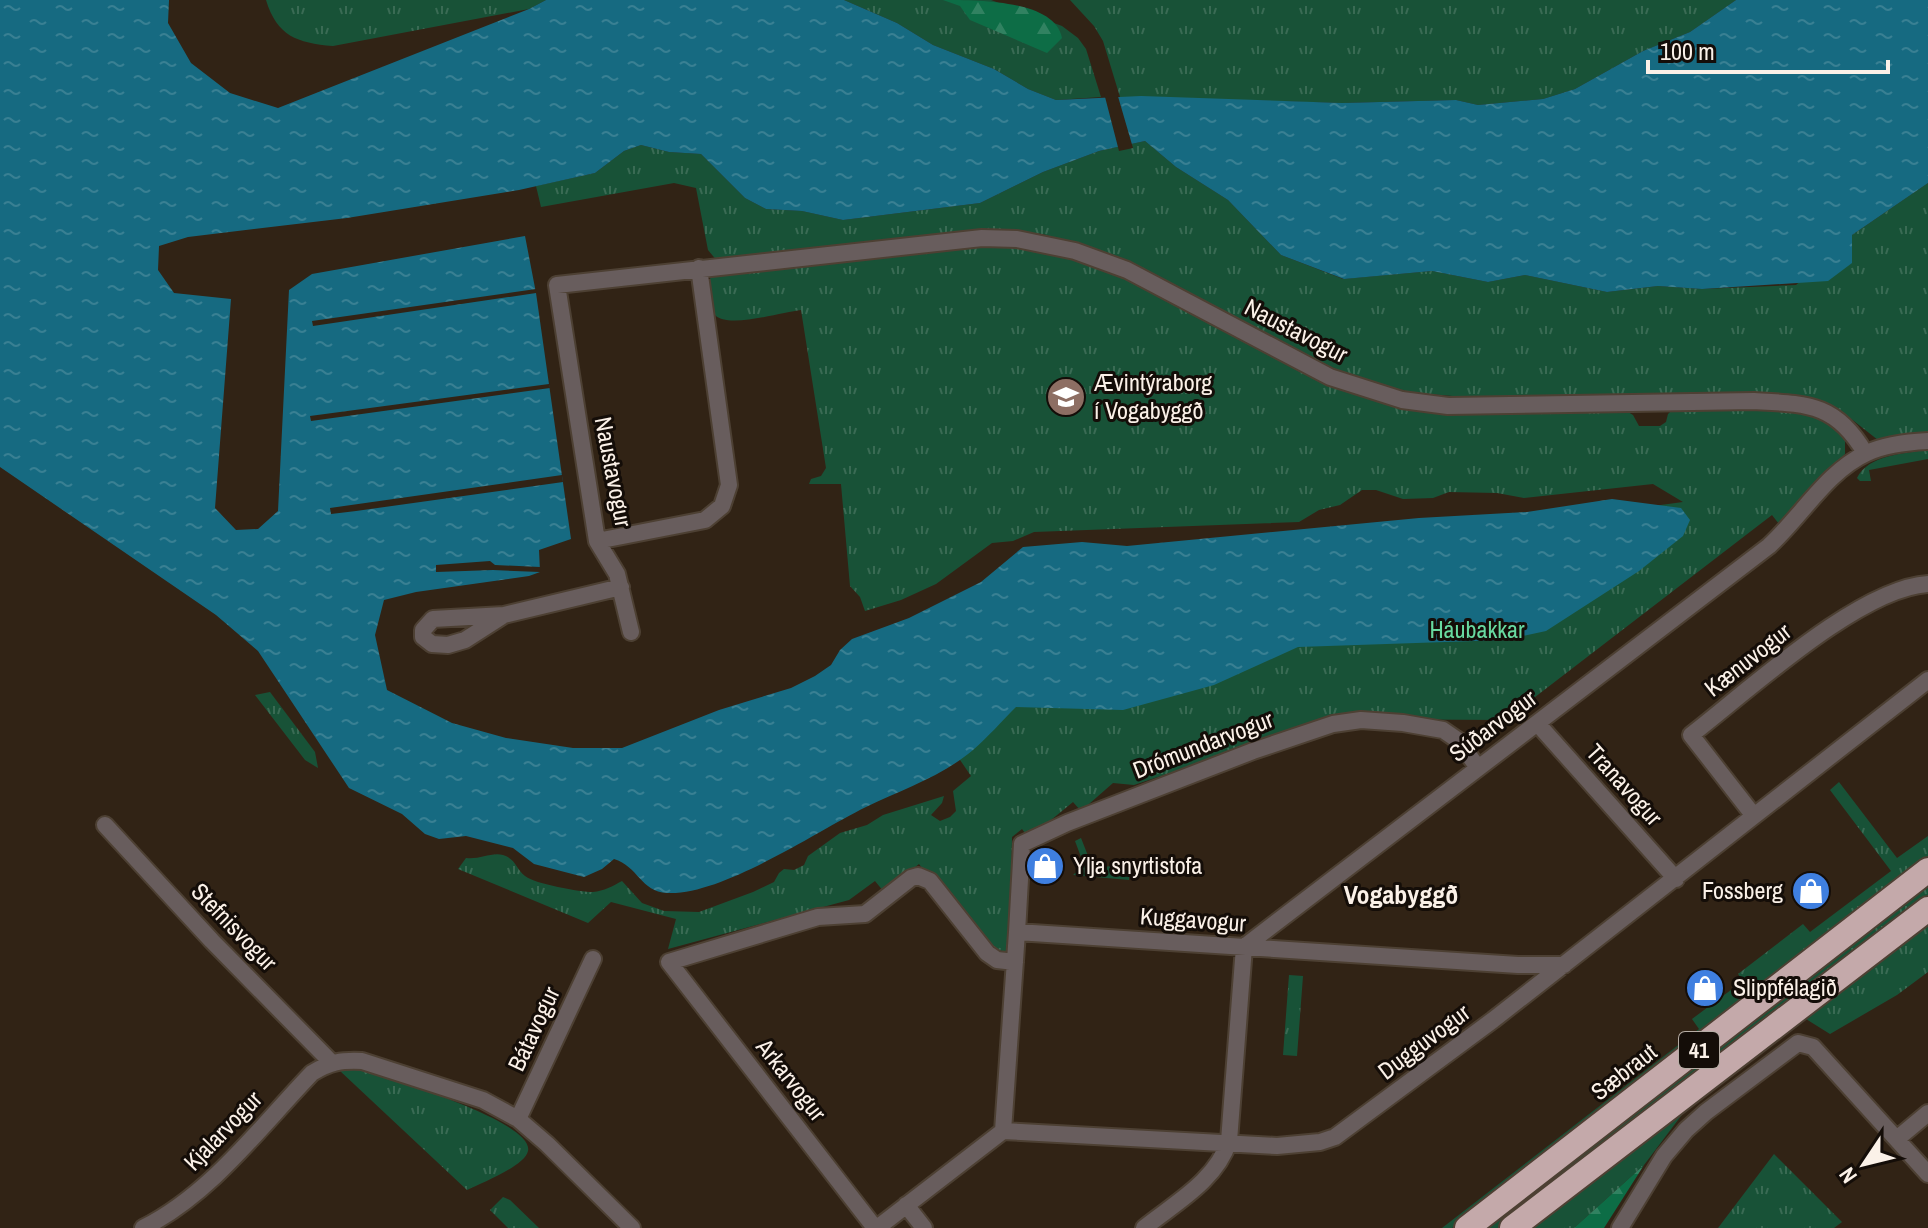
<svg xmlns="http://www.w3.org/2000/svg" width="1928" height="1228" font-family="'Archivo Narrow',sans-serif">
	<style>
		.grass { fill: url(#grass-tufts) }
		.forest { fill: url(#forest-firs) }
		.water { fill: url(#water-ripples) }
		.pier { fill: #312315 }
		.lines { fill: none; stroke-linecap: round; stroke-linejoin: round }
		.minor-casing { stroke: #4d4033; stroke-width: 20 }
		.highway-casing { stroke: #4d4033; stroke-width: 28 }
		.minor { stroke: #685d5d; stroke-width: 16 }
		.highway { stroke: #c4a9aa; stroke-width: 24 }
		.labels { text-anchor: middle; stroke-width: 6; stroke-linejoin: round; paint-order: stroke }
		.shield { fill: #140d08; stroke: #b6ada5; stroke-width: 2 }
		.shield-label { font-size: 22px; font-weight: bold; fill: #fbf1e8 }
		.street-label { font-size: 24px; fill: #fbf1e8; stroke: #140d08 }
		.poi-label { font-size: 24px; fill: #fbf1e8; stroke: #140d08; text-anchor: start }
		.park-label { font-size: 24px; fill: #68daa0; stroke: #140d08 }
		.neighbourhood-label { font-size: 26px; font-weight: bold; fill: #fbf1e8; stroke: #140d08 }
	</style>
	<defs>
		<pattern id="grass-tufts" width="24" height="20" patternUnits="userSpaceOnUse" patternTransform="scale(2)"><rect width="24" height="20" fill="#185237"/><path d="M3 7l-1-3M5 7V3M7 7l1-3M15 17l-1-3M17 17v-4M19 17l1-3" fill="none" stroke="#3a6b54"/></pattern>
		<pattern id="forest-firs" width="22" height="20" patternUnits="userSpaceOnUse" patternTransform="scale(2)"><rect width="22" height="20" fill="#0d6d46"/><path d="M5 1l3.5 6h-7zM16 11l3.5 6h-7z" fill="#318261"/></pattern>
		<pattern id="water-ripples" width="26" height="14" patternUnits="userSpaceOnUse" patternTransform="scale(2)"><rect width="26" height="14" fill="#166a81"/><path d="M2 4q2-2 4 0t4 0M15 11q2-2 4 0t4 0" fill="none" stroke="#398093"/></pattern>
	</defs>
	<rect width="100%" height="100%" fill="#312315"/>
	<path class="grass" d="M266,0H546L529,9L333,46C297,43 277,36 266,0Z
		M844,0H991L1062,26L1078,38L1086,49L1101,97L1056,100L1028,89L994,69L933,45L897,23Z
		M1070,0H1736L1690,32L1643,51L1575,89L1543,99L1478,105L1456,100L1342,103L1120,97L1103,41L1094,26Z
		M1145,141L1176,167L1228,200L1281,255L1343,279L1432,271L1488,282L1525,275L1607,292L1658,286L1702,289L1796,285L1852,235L1928,183V432L1878,440L1850,418L1823,403L1787,395L1466,397L1414,393L1367,382L1317,361L1222,313L1144,269L1087,246L1042,234L981,229L718,262L708,250L696,188L674,183L541,207L536,186L595,173L624,151L641,145L669,152L701,154L745,198L766,209L802,211L843,220L980,203L1043,172L1099,151Z
		M966,243L1034,248L1100,264L1387,402L1623,409L1633,415L1639,426H1660L1666,422L1668,414L1674,408L1742,406L1818,412L1845,433V454L1779,524L1772,515L1505,720L1331,719L1134,785L1113,783L1081,811L1073,802L1029,838L1022,829L1012,837L1010,953L994,949L988,944L928,872L926,873L919,864L884,892L875,881L849,900L668,949L676,919L611,902L588,923L458,869L466,858C479,860 491,852 503,855C516,859 516,869 525,876C535,884 580,892 593,892C604,891 613,886 622,881L642,903L664,911L699,912L753,892L774,882L779,873L784,869L794,870L804,865L808,856L840,833L867,825L883,815L944,796L942,803L931,815L940,821L950,817L956,811L953,791L971,776L900,672L1564,518L1683,502L1653,484L1524,498L1497,493L1449,492L1433,498L1403,499L1376,490H1362L1340,505L1319,510L1299,522L1034,532L1013,541L992,543L936,584L901,600L865,611L860,597L850,586L841,484H809L811,479L821,476L826,468L801,310C782,312 728,329 715,315C710,310 710,304 710,297C708,284 707,278 718,270Z
		M1928,450V459L1869,470L1871,481H1860L1857,478C1868,455 1905,453 1928,450Z
		M270,692L315,752L318,768L305,760L255,695Z
		M1839,782L1897,858L1928,836V860L1452,1228H1442L1699,1029L1692,1019L1743,981L1738,974L1803,924L1810,932L1891,871L1830,790Z
		M1081,838L1092,866L1104,867L1130,863L1129,880L1073,875L1084,865L1075,841Z
		M1928,883V895L1499,1228H1482Z
		M1928,925V972L1897,995L1830,1034L1806,1019Z
		M1289,975L1303,976L1297,1056L1283,1055Z
		M356,1068C382,1076 535,1121 528,1151C525,1166 481,1183 467,1190L339,1070Z
		M1684,1112L1644,1165L1574,1228H1527Z
		M1774,1154L1842,1222L1834,1228H1718Z
		M503,1197L510,1200L539,1228H508L490,1210Z"/>
	<path class="forest" d="M943,0C978,0 1055,0 1062,38L1047,53L970,20L960,6Z
		M1644,1165L1604,1228H1574Z"/>
	<path class="water" d="M0,0H169L168,23L191,63L230,93L278,108L529,9L546,0H844L897,23L933,45L994,69L1028,89L1056,100L1141,96L1342,103L1456,100L1478,105L1543,99L1575,89L1643,51L1690,32L1736,0H1928V183L1852,235V263L1828,281L1702,289L1658,286L1607,292L1525,275L1488,282L1432,271L1344,279L1281,255L1228,200L1176,167L1145,141L1099,151L1043,172L980,203L843,220L802,211L766,209L745,198L701,154L669,152L641,145L624,151L595,173L519,190L347,218L188,237L159,246L158,270L174,293L231,299L215,508L236,530L258,529L278,511L289,290L312,274L525,236L536,293L571,539L539,550L540,572L529,576L416,592L384,600L375,635L387,690L452,723L506,738L573,748H622L719,710L791,688L815,676L831,665L840,650L852,639L909,618L981,582L1023,547L1082,542L1127,546L1419,518L1527,512L1612,499L1681,508L1690,520L1683,536L1639,571L1546,631L1504,640L1298,647L1214,685L1123,710L1016,707C1002,721 988,737 973,750C941,777 903,789 866,807C815,832 722,896 667,893C641,892 638,866 614,859L602,869L584,877L534,864L513,848L466,836L439,839L425,834L402,814L349,788L258,651L216,615L0,467Z"/>
	<path class="pier" d="M1104,93H1117L1133,148L1119,151Z
		M536,289V293L313,326L312,321Z
		M549,384L550,388L311,421L310,416Z
		M562,475L563,482L356,511L331,514L330,508Z
		M490,561L495,565L540,567V572L493,570L436,572V565Z"/>
	<g class="lines">
		<g class="minor-casing">
			<path id="minor" d="M699,268L729,485L722,506L705,520L597,541L557,285L982,238L1017,239L1075,251L1127,270L1330,377L1402,400L1448,406L1754,401C1807,404 1836,403 1865,453
				M597,541L617,574L631,632
				M504,615L465,640L448,645L432,644L423,637V630L433,619L504,615L621,587
				M1537,723L1676,879
				M1754,816L1691,735C1747,692 1859,588 1928,584
				M105,825L212,941L331,1062
				M1017,932L1022,844L1067,823L1253,751L1333,724L1361,720L1403,723L1443,730L1459,741L1478,768
				M518,1119L593,959
				M1003,1131L1017,932L1518,965H1564
				M1898,1138L1928,1113
				M906,1205L924,1228
				M143,1228C211,1194 260,1127 312,1073C330,1062 341,1060 362,1061L483,1100L518,1119L547,1144L632,1228
				M875,1228L669,962L818,917L865,914L911,878L918,876L930,881L987,953L997,960L1015,962
				M877,1228L1003,1131L1277,1146L1320,1142L1335,1137L1493,1020L1928,680
				M1144,1228C1175,1203 1216,1181 1229,1141L1244,947L1769,546C1801,517 1827,471 1867,453C1886,444 1908,442 1928,441
				M1620,1228L1664,1156L1686,1130L1706,1112L1798,1043L1813,1047L1928,1174"/>
		</g>
		<g class="highway-casing">
			<path id="highway" d="M1467,1228L1928,870
				M1512,1228L1928,909"/>
		</g>
		<use href="#minor" class="minor"/>
		<use href="#highway" class="highway"/>
	</g>
	<defs>
		<g id="school-disc" transform="scale(2)"><circle r="9.5" fill="#8d6e63" stroke="#140d08"/><path d="M0-5L7-2L0 1L-7-2ZM-4 1L0 2.5L4 1V4Q0 6-4 4Z" fill="#fff"/></g>
		<g id="shop-disc" transform="scale(2)"><circle r="9.5" fill="#3f7fe0" stroke="#140d08"/><path d="M-5-2.5h2.3a2.7 3.5 0 0 1 5.4 0H5L5.5 6h-11ZM-1.5-2.5h3a1.5 2.3 0 0 0-3 0Z" fill="#fff"/></g>
	</defs>
	<g fill-rule="evenodd">
		<use href="#school-disc" x="1066" y="397"/>
		<use href="#shop-disc" x="1045" y="866"/>
		<use href="#shop-disc" x="1811" y="891"/>
		<use href="#shop-disc" x="1705" y="988"/>
	</g>
	<g class="labels">
		<rect class="shield" x="1679" y="1032" width="40" height="36" rx="6"/>
		<g class="shield-label">
			<text x="1699" y="1058">41</text>
		</g>
		<g class="street-label">
			<text transform="translate(1296 331) rotate(27)" y="8">Naustavogur</text>
			<text transform="translate(613 472) rotate(79)" y="8">Naustavogur</text>
			<text transform="translate(1748 660) rotate(-38)" y="8">Kænuvogur</text>
			<text transform="translate(1493 726) rotate(-37)" y="8">Súðarvogur</text>
			<text transform="translate(1203 745) rotate(-21)" y="8">Drómundarvogur</text>
			<text transform="translate(1624 785) rotate(48)" y="8">Tranavogur</text>
			<text transform="translate(1193 920) rotate(4)" y="8">Kuggavogur</text>
			<text transform="translate(234 927) rotate(46)" y="8">Stefnisvogur</text>
			<text transform="translate(534 1029) rotate(-65)" y="8">Bátavogur</text>
			<text transform="translate(1424 1042) rotate(-37)" y="8">Dugguvogur</text>
			<text transform="translate(1624 1072) rotate(-38)" y="8">Sæbraut</text>
			<text transform="translate(791 1080) rotate(52)" y="8">Arkarvogur</text>
			<text transform="translate(223 1131) rotate(-46)" y="8">Kjalarvogur</text>
		</g>
		<g class="poi-label">
			<text x="1094" y="391">Ævintýraborg<tspan x="1094" dy="28">í Vogabyggð</tspan></text>
			<text x="1073" y="874">Ylja snyrtistofa</text>
			<text x="1783" y="899" text-anchor="end">Fossberg</text>
			<text x="1733" y="996">Slippfélagið</text>
		</g>
		<g class="park-label">
			<text x="1477" y="638">Háubakkar</text>
		</g>
		<g class="neighbourhood-label">
			<text x="1401" y="904">Vogabyggð</text>
		</g>
	</g>
	<g transform="translate(1864 1164) rotate(235)" stroke="#140d08" stroke-width="6" paint-order="stroke">
	<path d="M0-6L14 30L0 20L-14 30Z" fill="#fbf1e8"/>
	<text y="-12" font-size="22" font-weight="bold" text-anchor="middle" fill="#fbf1e8">N</text>
	</g>
	<path d="M1648 60v12h240v-12" fill="none" stroke="#fbf1e8" stroke-width="4"/>
	<text x="1660" y="60" font-size="24" fill="#fbf1e8" stroke="#140d08" stroke-width="6" paint-order="stroke">100 m</text>
</svg>
